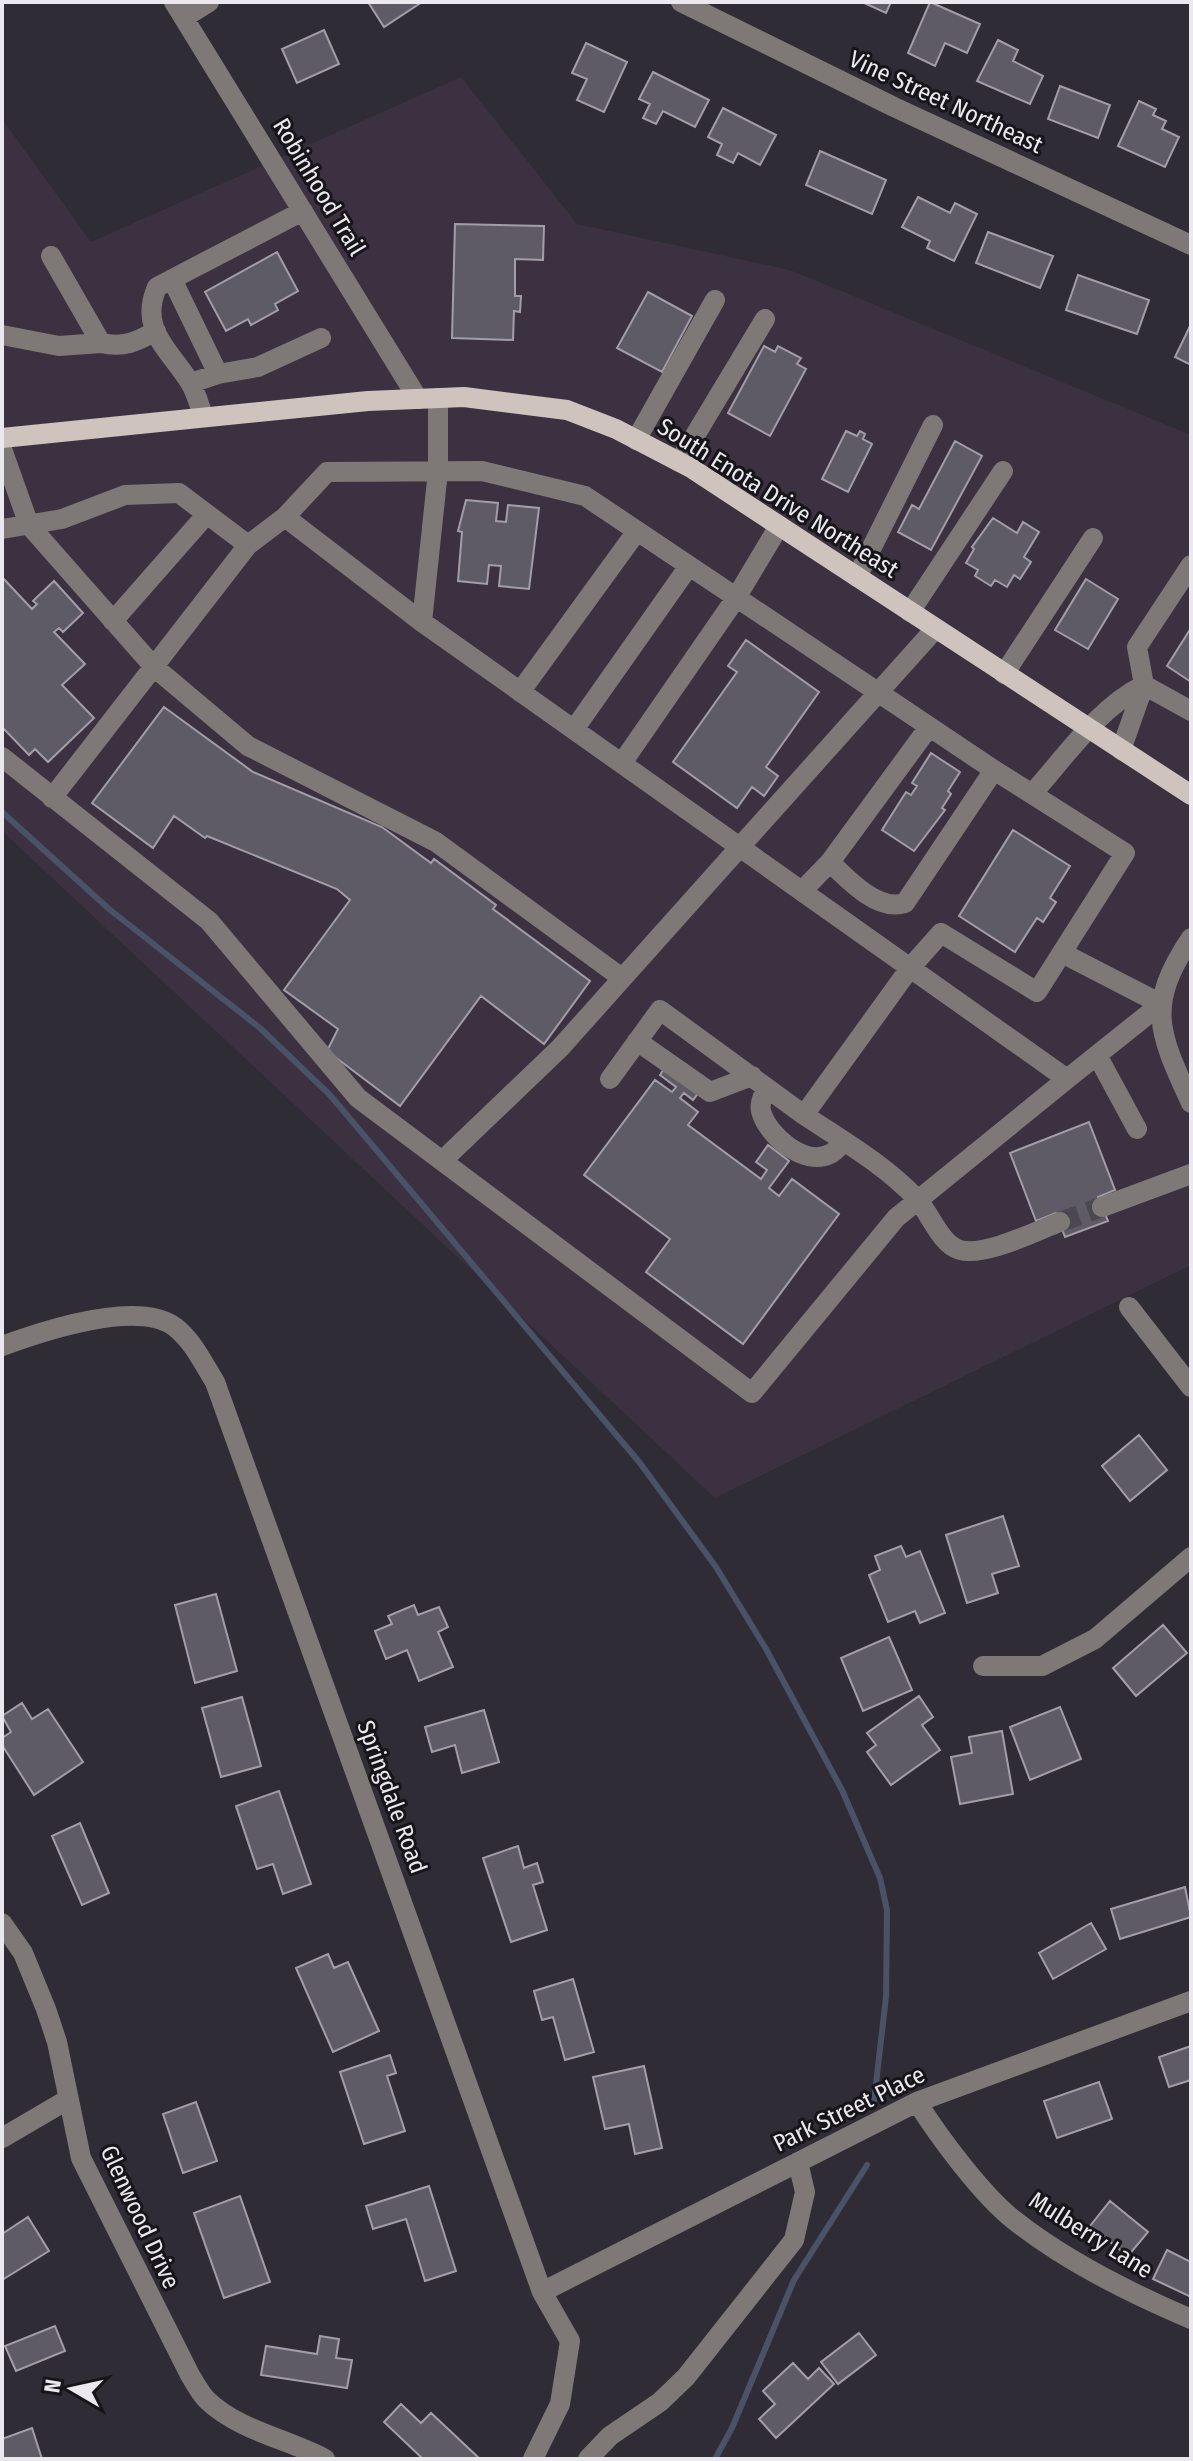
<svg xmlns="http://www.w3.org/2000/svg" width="1193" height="2461" font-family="'Fira Sans Condensed',sans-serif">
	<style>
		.commercial { fill: #3c3140 }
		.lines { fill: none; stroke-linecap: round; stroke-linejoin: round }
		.stream { stroke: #4a5267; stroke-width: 6 }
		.building { fill: #5f5b66; stroke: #a29da9; stroke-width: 2 }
		.minor-tunnel { stroke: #4c4852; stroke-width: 20; stroke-dasharray: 20 10; stroke-linecap: butt }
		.minor { stroke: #7e7976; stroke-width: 20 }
		.major { stroke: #cfc3be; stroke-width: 20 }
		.labels { text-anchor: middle; stroke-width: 6; stroke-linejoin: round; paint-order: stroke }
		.street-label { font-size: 24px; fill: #ebe9ef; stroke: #17151a }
	</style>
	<rect width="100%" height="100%" fill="#302c36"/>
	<path class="commercial" d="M461,77L577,224L790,270L1191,435V1265L715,1498L2,831V119L91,242Z"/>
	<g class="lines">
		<path class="stream" d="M2,812L109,909L260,1028L330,1095L640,1463L716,1567L766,1649L842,1790L880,1878L887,1910L886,1997L874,2101
			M715,2459L732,2428L794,2280L867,2165"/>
	</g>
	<path class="building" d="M368,2H422L384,27Z
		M862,2H891L886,13Z
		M930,2L980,24L967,53L945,43L935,66L908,53Z
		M324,30L339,64L297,83L282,49Z
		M998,40L1018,50L1013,61L1043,76L1030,104L977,81Z
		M586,43L627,62L604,112L577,100L587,79L572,73Z
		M653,72L709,100L695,127L663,111L656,124L643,118L650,104L639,99Z
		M1060,86L1110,105L1098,138L1048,119Z
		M1139,101L1156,109L1153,115L1166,121L1162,129L1179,137L1165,167L1118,146Z
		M723,108L776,135L760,165L738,153L733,163L717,155L722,144L708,137Z
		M820,151L886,180L872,214L806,185Z
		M918,197L950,213L955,203L977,214L954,261L927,248L930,241L902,227Z
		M455,224L544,226L543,260L515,259V296H521L520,312L514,311L513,340L452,338Z
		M988,232L1053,256L1040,288L976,263Z
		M277,252L298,291L275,304L278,310L251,325L248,319L226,331L205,292Z
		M1078,275L1149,300L1137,334L1066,310Z
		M648,292L692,316L662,372L617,348Z
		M1191,324V365L1175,357Z
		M764,346L775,352L778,346L801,358L797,364L806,369L770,436L728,413Z
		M846,431L857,436L860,431L865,434L863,439L872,444L848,492L822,479Z
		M955,441L982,456L931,550L898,532L912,505L919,509Z
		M466,500L498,503L496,521L506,522L508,505L539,508L529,589L499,586L501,566L489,565L487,584L458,581L462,532L458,531Z
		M993,518L1017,533L1023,522L1039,532L1024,557L1031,562L1020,579L1014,575L1007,587L995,580L991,586L975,576L978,570L966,563L974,549L972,547Z
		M2,577L32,609L37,604L33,601L54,581L83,613L63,632L59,628L54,632L85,664L62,685L94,718L48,762L35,749L29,755L4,729L2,732Z
		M1086,579L1118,599L1088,649L1055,630Z
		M1191,628V682L1167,666Z
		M746,640L819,692L766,767L778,776L764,796L752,787L737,808L673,762L737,672L728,666Z
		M164,707L253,772L382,827L431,863L434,859L496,905L493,909L590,981L544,1044L481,996L400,1106L327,1051L338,1029L284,990L350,900L337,889L207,836L205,838L174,816L153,848L92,803Z
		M931,753L960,772L948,791L951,794L942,808L945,810L914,851L882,830L906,792L911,795L917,786L912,783Z
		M1013,830L1070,866L1050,898L1056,902L1043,922L1037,918L1015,952L959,916Z
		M665,1067L699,1092L693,1100L684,1093L680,1098L698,1112L688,1125L761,1179L767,1170L756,1162L768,1145L789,1161L769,1188L779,1196L792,1179L839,1214L743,1344L646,1272L670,1239L584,1175L655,1080L672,1092L676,1087L660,1075Z
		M1089,1122L1115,1190L1098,1197L1108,1221L1065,1237L1056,1213L1036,1221L1010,1153Z
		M1139,1435L1167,1470L1130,1501L1102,1466Z
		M1003,1516L1019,1566L992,1574L998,1593L967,1603L946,1535Z
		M901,1546L906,1557L920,1551L945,1613L920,1623L915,1611L888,1622L869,1575L880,1570L875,1556Z
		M216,1594L237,1671L195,1683L175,1605Z
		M414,1605L418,1615L439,1607L448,1627L438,1632L453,1667L419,1681L407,1650L386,1659L375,1631L392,1624L388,1616Z
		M1163,1625L1187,1653L1136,1696L1113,1668Z
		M889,1637L912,1690L863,1711L841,1658Z
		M919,1696L933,1717L922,1725L940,1750L891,1785L867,1752L876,1745L867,1733Z
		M242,1697L261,1766L221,1777L202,1708Z
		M22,1703L32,1719L48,1709L83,1762L34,1795L2,1745V1738L11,1732L2,1716Z
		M1060,1707L1081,1759L1030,1780L1010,1727Z
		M484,1710L499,1762L462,1773L455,1745L432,1752L425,1727Z
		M1002,1731L1013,1794L960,1804L951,1757L972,1753L969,1737Z
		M279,1791L311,1884L283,1894L273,1864L257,1869L236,1806Z
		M80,1823L109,1893L82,1905L52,1836Z
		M518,1846L524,1868L537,1863L543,1882L533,1885L547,1930L511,1942L483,1858Z
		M1185,1887L1191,1917L1120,1939L1111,1909Z
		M1091,1923L1106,1949L1053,1979L1039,1953Z
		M328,1954L334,1968L348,1962L379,2031L333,2052L296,1968Z
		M573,1979L594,2052L565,2060L553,2017L542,2020L534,1991Z
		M1191,2046V2080L1169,2087L1159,2057Z
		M390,2055L396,2073L387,2076L405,2131L364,2144L340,2072Z
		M644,2066L662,2148L635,2154L629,2124L605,2129L593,2077Z
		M1099,2082L1112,2119L1057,2138L1044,2101Z
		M196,2102L217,2161L183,2173L163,2114Z
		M429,2186L456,2271L425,2281L406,2219L373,2229L366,2206Z
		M240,2196L270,2282L224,2298L194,2213Z
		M1110,2201L1148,2232L1128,2256L1090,2226Z
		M28,2217L49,2251L2,2280V2234Z
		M1167,2250L1191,2262V2297L1153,2279Z
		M55,2326L65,2351L16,2371L5,2346Z
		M859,2333L876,2355L838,2384L821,2362Z
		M320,2336L339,2339L336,2358L352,2360L347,2388L261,2375L266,2346L317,2354Z
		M793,2363L808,2379L819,2368L834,2384L776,2438L759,2419L775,2404L763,2391Z
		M401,2404L421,2423L431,2413L480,2459H423L384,2422Z
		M32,2428L42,2459H2V2439Z"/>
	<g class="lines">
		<path class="minor-tunnel" d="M1060,1222L1102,1207"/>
		<path class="minor" d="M174,2L418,399
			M681,2L894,107L1191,245
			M185,17L209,2
			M172,279L218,374
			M2,335L59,346L101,343L51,256
			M101,343C124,348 136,342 156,331
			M191,383L218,374L258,367L321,338
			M203,416C199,404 196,391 189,381C168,348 139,329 157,287L303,211
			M636,440L715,300
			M2,449L29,525L154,667L248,746L436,842L622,978
			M679,462L765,319
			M285,517L422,622L1067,1079L1161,1004L1064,954
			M2,529L62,519L125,495L179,493L248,545L285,517L327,472L482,471L585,496L994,770L1125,853L1037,992L941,933L910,968L804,1115L660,1010L610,1079
			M857,577L933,425
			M910,612L1003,471
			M113,621L207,514
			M422,622L438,471V398
			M1004,674L1093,538
			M1144,685L1191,711
			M520,692L637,531
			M575,728L689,566
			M1121,750L1144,685L1137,647L1191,565
			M2,757L209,921L358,1098L752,1393L896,1218L1067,1079
			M622,763L736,598L779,526
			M1032,794C1065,757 1098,708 1144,685
			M52,798L248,545
			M830,862C847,879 878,912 905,903L994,770
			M802,891L830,862L929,727
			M1191,938C1145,1006 1159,1033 1191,1103
			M637,1041L710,1092L752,1076
			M1097,1055L1137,1129
			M766,1087C764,1095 759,1103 761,1111C767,1135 804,1167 830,1154C835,1152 840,1145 844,1141
			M804,1115C842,1140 885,1165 917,1199C930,1213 940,1244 960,1250C985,1257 1036,1231 1060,1222
			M442,1161L560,1048L935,629
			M1102,1207L1191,1174
			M1129,1307L1191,1387
			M2,1346C43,1331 137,1299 175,1327C193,1341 203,1363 215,1382L542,2292L570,2341L560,2404L533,2459
			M983,1666H1042L1095,1639L1191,1557
			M2,1923L23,1953L46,2009L57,2042L81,2158L190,2375C195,2383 201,2395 208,2401C240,2431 288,2439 325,2459
			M917,2102C939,2137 982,2195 1014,2220C1067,2262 1130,2293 1191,2319
			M2,2138L67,2100
			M542,2292L917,2102L1191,2001
			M588,2459L610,2436L660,2402L686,2377L794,2240L805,2192L798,2162"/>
		<path class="major" d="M2,438L368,401L464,397L567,410L616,429L691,468L1191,795"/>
	</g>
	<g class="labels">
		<g class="street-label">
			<text transform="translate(946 102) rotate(25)" y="8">Vine Street Northeast</text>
			<text transform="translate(319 187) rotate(59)" y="8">Robinhood Trail</text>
			<text transform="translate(778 498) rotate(32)" y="8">South Enota Drive Northeast</text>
			<text transform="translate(392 1797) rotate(70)" y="8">Springdale Road</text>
			<text transform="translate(849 2109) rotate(-26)" y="8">Park Street Place</text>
			<text transform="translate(140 2217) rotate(65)" y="8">Glenwood Drive</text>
			<text transform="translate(1091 2235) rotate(32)" y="8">Mulberry Lane</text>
		</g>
	</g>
	<rect width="1193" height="2461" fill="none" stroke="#ebe9ef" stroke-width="8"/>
	<g transform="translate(72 2389) rotate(279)" stroke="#17151a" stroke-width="6" paint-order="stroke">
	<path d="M0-6L14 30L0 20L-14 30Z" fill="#ebe9ef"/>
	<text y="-12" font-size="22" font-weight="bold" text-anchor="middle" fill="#ebe9ef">N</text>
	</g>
</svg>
